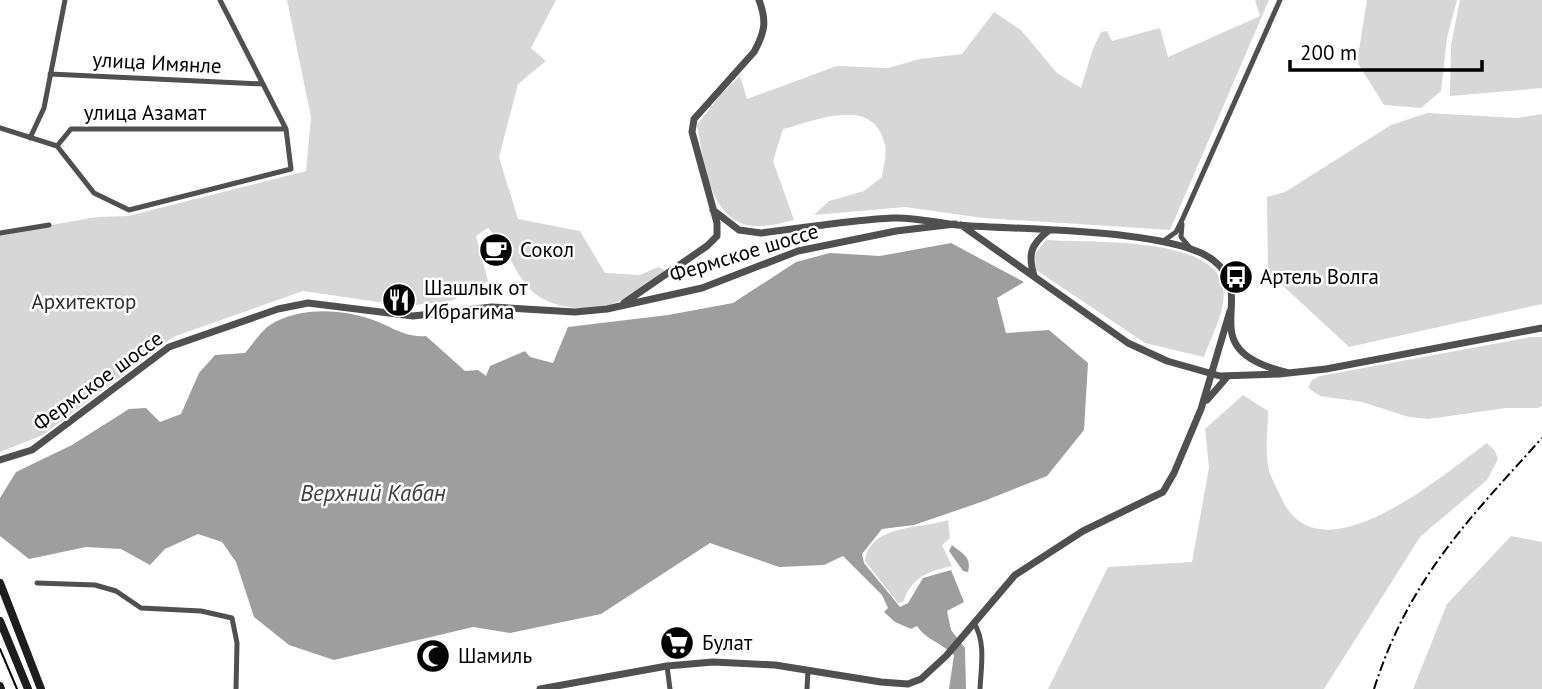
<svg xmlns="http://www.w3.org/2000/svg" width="1542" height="689" font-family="'PT Sans',sans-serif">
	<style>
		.green { fill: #d7d7d7 }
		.water { fill: #9e9e9e }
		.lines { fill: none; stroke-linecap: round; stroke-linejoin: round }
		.minor { stroke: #505050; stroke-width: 5 }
		.tertiary { stroke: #505050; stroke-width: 7 }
		.secondary { stroke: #1d1d1d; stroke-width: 8 }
		.tram { stroke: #000; stroke-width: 2 }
		.rail { stroke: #000; stroke-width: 2; stroke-dasharray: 10 3.5 2 3.5; stroke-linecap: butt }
		.labels { text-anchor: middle; stroke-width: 5; stroke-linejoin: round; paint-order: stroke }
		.street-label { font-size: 21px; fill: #000; stroke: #fff }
		.poi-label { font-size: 21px; fill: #000; stroke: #fff; text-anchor: start }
		.park-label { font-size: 21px; fill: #2e2e2e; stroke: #fff }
		.water-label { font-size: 23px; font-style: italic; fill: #3f3f3f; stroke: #fff }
	</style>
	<rect width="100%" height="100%" fill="#fff"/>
	<path class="green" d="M287,0H556L531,48L546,61L518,84L499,157L518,219L580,231L605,273L640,275L658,267L667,271C648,283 628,300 606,306C577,312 541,307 523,281C511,263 504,244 488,228L476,236L488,281L451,301L406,306L303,291L173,337L43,435L0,452V234L97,217L128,216L306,171L311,117Z
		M1255,0H1269L1170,230L983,218L905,207L814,215L829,201L864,191L882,177C883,168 887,154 885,145C874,94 815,121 783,129L773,161L794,220C784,222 773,226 762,226C710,230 704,162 697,125L721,94L740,76L747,99L837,66L888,68L920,59L962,54L994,12L1021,30L1057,73L1081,88L1093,49L1101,32L1107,31L1112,41L1160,28L1168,57L1260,16Z
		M1367,0H1457L1447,38L1441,91L1421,108L1384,105L1357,62Z
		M1460,0H1542V88L1450,96L1451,45Z
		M1427,113L1517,118L1542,114V304L1349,347L1268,272L1267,197L1285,192L1391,125Z
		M1046,240C1088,243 1202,236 1221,280C1231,302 1211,337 1204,357L1145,343L1036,270L1035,254Z
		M1531,337H1542V406L1538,408H1506L1428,419L1409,417L1362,402L1320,396L1308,388L1312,380L1320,376Z
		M1243,395L1268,411C1268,428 1265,448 1268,465C1269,475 1276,486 1280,495C1317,585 1442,475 1487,443L1495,451L1498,459L1487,480L1420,537L1324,689H1048L1108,567L1192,562L1209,468L1205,429Z
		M948,520L950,538L942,545L952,566C927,572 913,576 903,602L898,603L865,561C870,524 921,529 948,520Z
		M1511,536L1542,542V689H1413L1447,604Z"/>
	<path class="water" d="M951,243L1024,282L997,298L1006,333L1049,330L1088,363L1084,430L1047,476L984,501L914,525L882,529L862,554L864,563L900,607L908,603L923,578L951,570L964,602L947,611L951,630L965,648L966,689H949L954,655C942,643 926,640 917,626L911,629L895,622L884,612L888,608L882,595L843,556L824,565L779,567L710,543L601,614L510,633L473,627L334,660L289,645L254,617L236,562L222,542L198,534L165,549L150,565L121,549L86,547L29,559L0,536V498L16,472L72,445L129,409L146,408L160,422L181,414L199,373L215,355L245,353C252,345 261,331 270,325C301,306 343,309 376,321C394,328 406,338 426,336L465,371L478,370L486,376L490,366L525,351L530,357L553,363L568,327L668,315L733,303L796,262L830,253L880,256Z
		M952,545C962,554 972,556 968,572L963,571L949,551Z"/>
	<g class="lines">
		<path class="minor" d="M50,74L263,84
			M0,128L57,146L71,129H286
			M30,138L44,108L65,0
			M57,146L94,193L129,210L291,169L286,129L220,0
			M1182,224L1181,237L1191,249
			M0,233L49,225
			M1162,242L1176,232L1183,218L1280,0
			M37,583L95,585L116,591L141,608L201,611L232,618L237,643L236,689
			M974,623C986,642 981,667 980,689
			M667,666L670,689
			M807,689L808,670"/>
		<path class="tertiary" d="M713,210L739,230L761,233C805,228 849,220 893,218C915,217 936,223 957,225C1014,230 1172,228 1213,260C1262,297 1186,349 1289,373
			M961,225L1128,343L1167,361L1220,376L1279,374L1326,369L1542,328
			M1034,276C1028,255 1030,245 1048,231
			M624,303L707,246L717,236V223L692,132L694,119L754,52C765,32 767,21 759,0
			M1207,400L1228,376
			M0,460L32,450L169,347L278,309L308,303L413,316L492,307L575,312L607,309L702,288L798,251L896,231L955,224
			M540,689L667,666L713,662L775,665L881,682L908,684L921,679L946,656L1015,575L1083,531L1163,492L1174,473L1201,409L1230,311"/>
		<path class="secondary" d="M0,583L41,689
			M0,621L28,689
			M0,686L1,689"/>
		<path class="tram" d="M0,649L17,689"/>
		<path class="rail" d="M1374,689C1409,579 1467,521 1542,438"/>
	</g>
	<defs>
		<g id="cafe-disc" transform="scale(1.75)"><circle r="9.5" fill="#000" stroke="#fff"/><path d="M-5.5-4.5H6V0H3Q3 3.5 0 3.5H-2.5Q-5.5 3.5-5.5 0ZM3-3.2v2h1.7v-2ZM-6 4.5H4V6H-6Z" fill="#fff"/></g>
		<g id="bus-disc" transform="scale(1.75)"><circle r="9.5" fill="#000" stroke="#fff"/><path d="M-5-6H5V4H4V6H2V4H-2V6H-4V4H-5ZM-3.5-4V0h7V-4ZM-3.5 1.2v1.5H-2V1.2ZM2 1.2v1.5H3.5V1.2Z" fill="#fff"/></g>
		<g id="restaurant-disc" transform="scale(1.75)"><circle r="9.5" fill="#000" stroke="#fff"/><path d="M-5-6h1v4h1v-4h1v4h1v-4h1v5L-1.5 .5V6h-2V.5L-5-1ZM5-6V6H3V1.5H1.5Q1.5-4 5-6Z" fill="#fff"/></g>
		<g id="supermarket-disc" transform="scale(1.75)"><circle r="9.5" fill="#000" stroke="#fff"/><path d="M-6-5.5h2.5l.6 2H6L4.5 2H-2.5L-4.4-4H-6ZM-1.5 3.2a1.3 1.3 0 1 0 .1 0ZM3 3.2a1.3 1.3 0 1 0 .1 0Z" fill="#fff"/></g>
		<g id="mosque-disc" transform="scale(1.75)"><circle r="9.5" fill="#000" stroke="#fff"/><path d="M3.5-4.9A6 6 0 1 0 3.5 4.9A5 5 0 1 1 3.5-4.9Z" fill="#fff"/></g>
	</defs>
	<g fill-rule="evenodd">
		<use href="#cafe-disc" x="496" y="250"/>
		<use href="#bus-disc" x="1236" y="277"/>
		<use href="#restaurant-disc" x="399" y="300"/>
		<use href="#supermarket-disc" x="677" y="643"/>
		<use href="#mosque-disc" x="433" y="656"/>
	</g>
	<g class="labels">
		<g class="street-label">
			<text transform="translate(157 63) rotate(3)" y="7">улица Имянле</text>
			<text x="145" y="120">улица Азамат</text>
			<text transform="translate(744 253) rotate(-17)" y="7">Фермское шоссе</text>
			<text transform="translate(98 381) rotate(-36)" y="7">Фермское шоссе</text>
		</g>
		<g class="poi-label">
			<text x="520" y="257">Сокол</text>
			<text x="1260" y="284">Артель Волга</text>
			<text x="424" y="295">Шашлык от<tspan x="424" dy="24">Ибрагима</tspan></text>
			<text x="702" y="650">Булат</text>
			<text x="458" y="663">Шамиль</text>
		</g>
		<g class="park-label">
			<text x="84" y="309">Архитектор</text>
		</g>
		<g class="water-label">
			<text x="373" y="501">Верхний Кабан</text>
		</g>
	</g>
	<path d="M1290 60v10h192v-10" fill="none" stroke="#000000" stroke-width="3.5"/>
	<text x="1300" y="60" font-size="21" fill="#000000" stroke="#ffffff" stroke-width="5" paint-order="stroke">200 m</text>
</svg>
